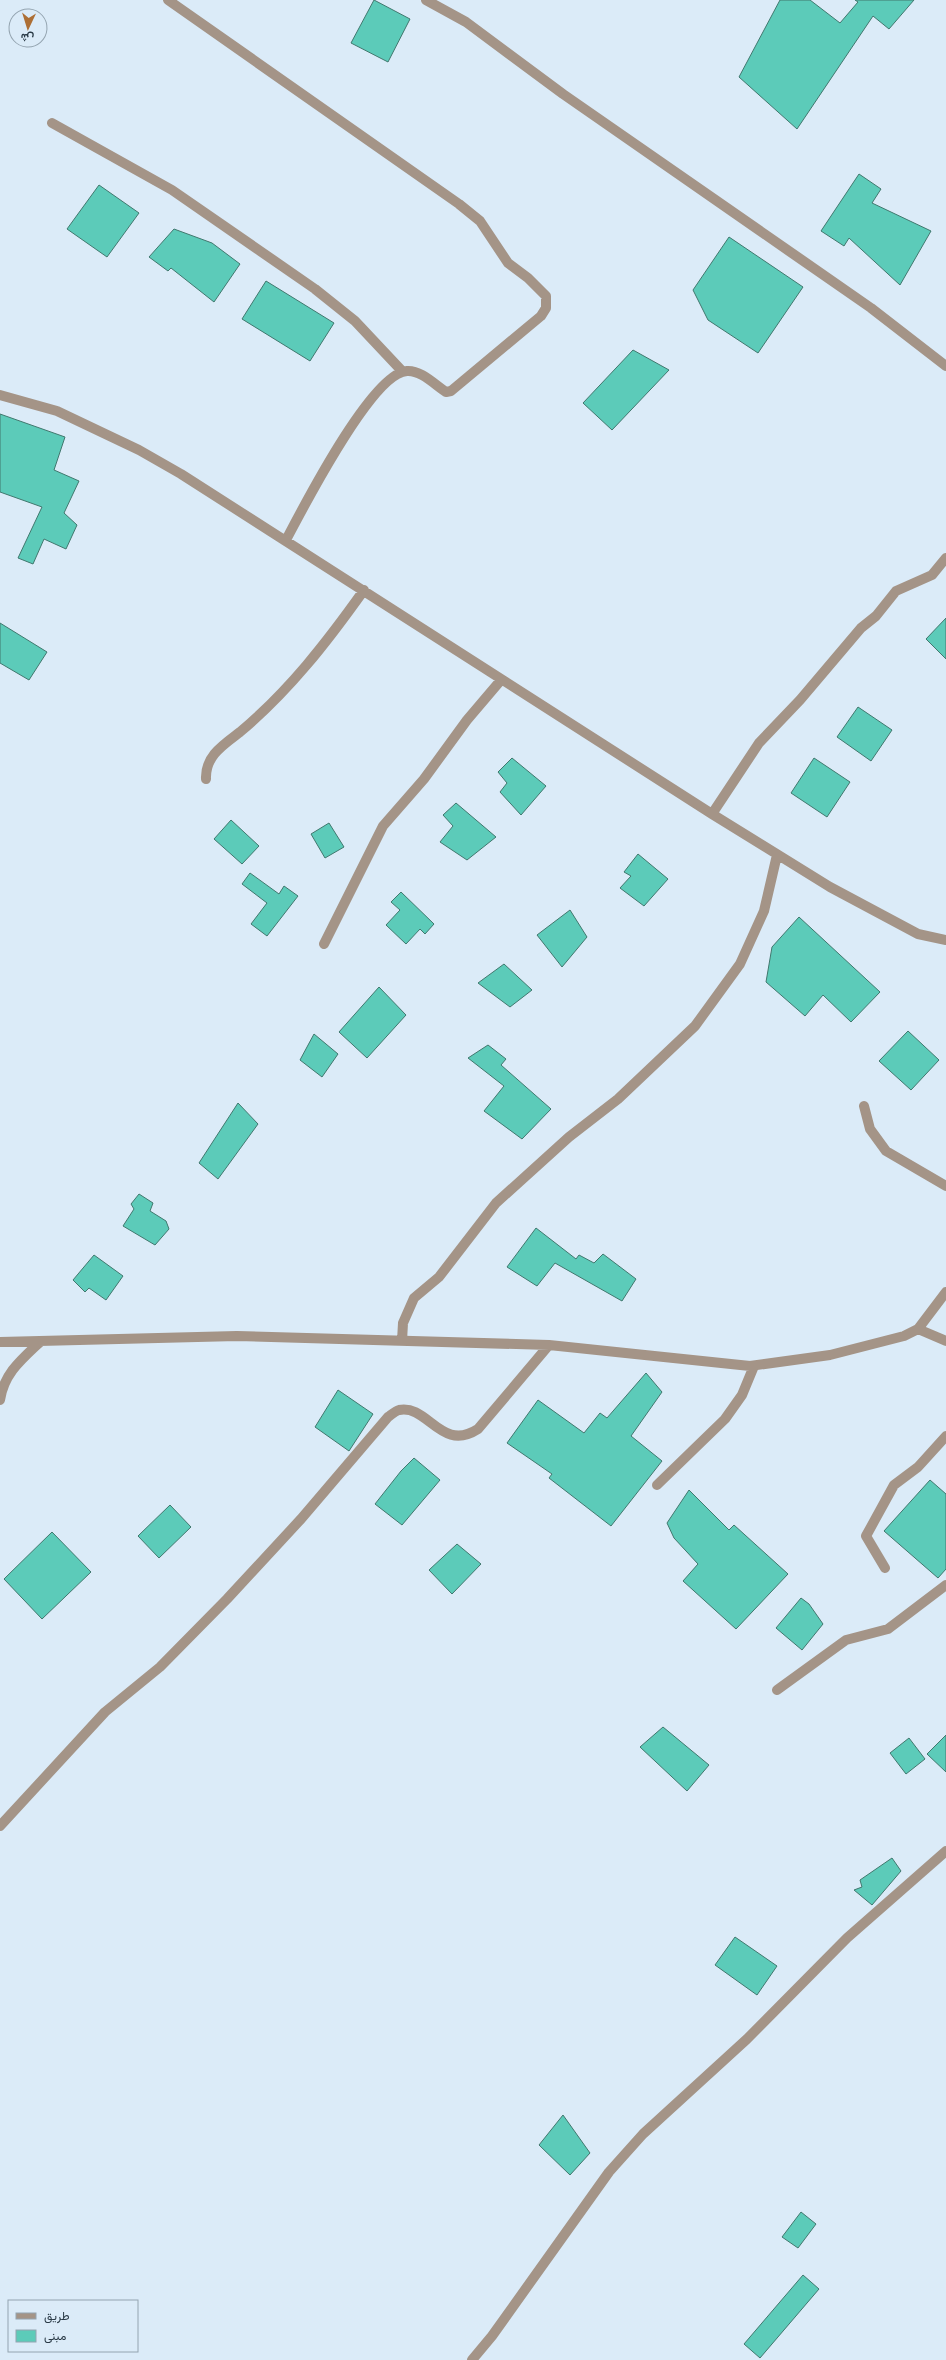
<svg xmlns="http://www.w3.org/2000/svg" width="946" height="2360" font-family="'Fira Sans Condensed',Vazirmatn,sans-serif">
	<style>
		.building { fill: #5ccbb9; stroke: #41786e }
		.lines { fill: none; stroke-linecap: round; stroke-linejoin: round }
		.minor { stroke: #a49487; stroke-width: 10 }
	</style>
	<rect width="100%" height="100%" fill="#dbebf8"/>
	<path class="building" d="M374,0L410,19L388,62L351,43Z
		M780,0H810L840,23L858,2L855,0H914L889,29L873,16L797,129L739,77Z
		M859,174L881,189L872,203L931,231L900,285L849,238L844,246L821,231Z
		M99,185L139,213L107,257L67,229Z
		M174,229L212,243L240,264L214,302L171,268L168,271L149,257Z
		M729,237L803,287L758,353L708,320L693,290Z
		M266,281L334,323L310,361L242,319Z
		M633,350L669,370L612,430L583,403Z
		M0,414L65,437L54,470L79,481L64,513L77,525L66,549L44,539L33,564L18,558L42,507L0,492Z
		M946,618V659L926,639Z
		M0,623L47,652L29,680L0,663Z
		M858,707L892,730L871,761L837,737Z
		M512,758L546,786L521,815L500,792L507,783L498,772Z
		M814,758L850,782L827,817L791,793Z
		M456,803L496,837L467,860L440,842L453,826L443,815Z
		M231,820L259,846L242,864L214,839Z
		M329,823L344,847L325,858L311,834Z
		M638,854L668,879L644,906L620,888L631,876L624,872Z
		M250,873L279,894L284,886L298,896L267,936L251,924L267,903L242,884Z
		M401,892L434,924L425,934L420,929L406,944L386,925L400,910L391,902Z
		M570,910L587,937L562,967L537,935Z
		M799,917L880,992L851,1022L823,995L805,1016L766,982L772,947Z
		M504,964L532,990L510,1007L478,983Z
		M379,987L406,1015L367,1058L339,1032Z
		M908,1031L939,1060L911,1090L879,1061Z
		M314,1034L338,1054L322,1077L300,1060Z
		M488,1045L506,1059L501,1065L551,1109L522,1139L484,1111L504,1086L468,1058Z
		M238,1103L258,1124L218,1179L199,1163Z
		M139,1194L153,1203L150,1211L166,1221L169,1229L155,1245L123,1226L134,1209L131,1204Z
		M536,1228L576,1259L579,1255L594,1263L603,1254L636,1279L622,1301L555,1263L537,1286L507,1267Z
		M94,1255L123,1276L106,1300L89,1288L85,1292L73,1280Z
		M646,1373L662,1392L631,1436L662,1461L611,1526L549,1478L552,1474L507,1443L538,1400L584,1433L600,1413L607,1418Z
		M338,1390L373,1414L349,1451L315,1427Z
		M414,1458L440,1480L402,1525L375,1504L401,1471Z
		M930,1480L946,1494V1569L938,1578L884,1531Z
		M689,1490L729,1530L734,1525L788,1574L736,1629L683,1581L698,1564L674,1538L667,1523Z
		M170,1505L191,1527L159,1558L138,1536Z
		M52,1532L91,1572L42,1619L4,1579Z
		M457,1544L481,1564L452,1594L429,1570Z
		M801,1598L809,1604L823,1624L802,1650L776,1628Z
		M663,1727L709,1765L687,1791L640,1747Z
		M946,1735V1772L927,1754Z
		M909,1738L925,1759L906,1774L890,1753Z
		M892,1858L901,1871L872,1905L854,1890L862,1887L860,1880Z
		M735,1937L777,1966L757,1995L715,1965Z
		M563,2115L590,2153L570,2175L539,2145Z
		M801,2212L816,2224L798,2248L782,2237Z
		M803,2275L819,2289L760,2358L744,2344Z"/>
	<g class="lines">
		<path class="minor" d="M168,0L459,204L480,221L508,263L528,278L546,296V308L541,316L451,391L446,392C435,385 421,370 407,371C372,373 303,508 286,540
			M426,0L466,22L563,94L871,308L946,366
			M52,123L172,190L315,289L355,321L402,371
			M0,395L57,411L139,450L181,474L712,814L830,887L918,934L946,940
			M206,779C205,756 223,745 240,732C289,691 327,642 364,590
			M712,814L759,743L800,700L861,628L876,616L896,591L932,575L946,558
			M324,944L383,826L424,779L467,720L501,680
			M864,1106L870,1129L886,1151L946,1186
			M918,1329L946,1341
			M402,1341L403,1323L414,1298L439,1277L496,1203L569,1137L618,1099L695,1026L740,964L764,911L777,855
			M0,1342L237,1336L549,1345L750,1366L830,1355L904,1336L918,1329L946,1292
			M0,1400C4,1373 22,1359 41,1341
			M657,1485L725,1419L742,1395L754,1366
			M885,1568L866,1536L894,1485L918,1467L946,1436
			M777,1690L846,1640L888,1629L946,1585
			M0,1826L105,1712L160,1667L227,1599L301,1519L388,1417C391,1415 395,1411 399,1410C428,1404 441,1453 478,1429L549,1345
			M472,2360L492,2336L609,2172L643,2134L747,2039L847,1938L946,1851"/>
	</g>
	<rect x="8" y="2300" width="130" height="52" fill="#dbebf8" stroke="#94a4b0"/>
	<rect x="16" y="2313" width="20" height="6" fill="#a49487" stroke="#94a4b0"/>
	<text x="44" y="2320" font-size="12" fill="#293945">طريق</text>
	<rect x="16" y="2330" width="20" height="12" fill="#5ccbb9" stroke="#94a4b0"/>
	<text x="44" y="2340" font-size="12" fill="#293945">مبنى</text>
	<g transform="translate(28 28) rotate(184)"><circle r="19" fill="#dbebf8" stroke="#94a4b0"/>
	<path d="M0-3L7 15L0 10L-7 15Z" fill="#ad6f35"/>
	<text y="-6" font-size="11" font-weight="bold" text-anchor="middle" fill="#293945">ش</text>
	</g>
</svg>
